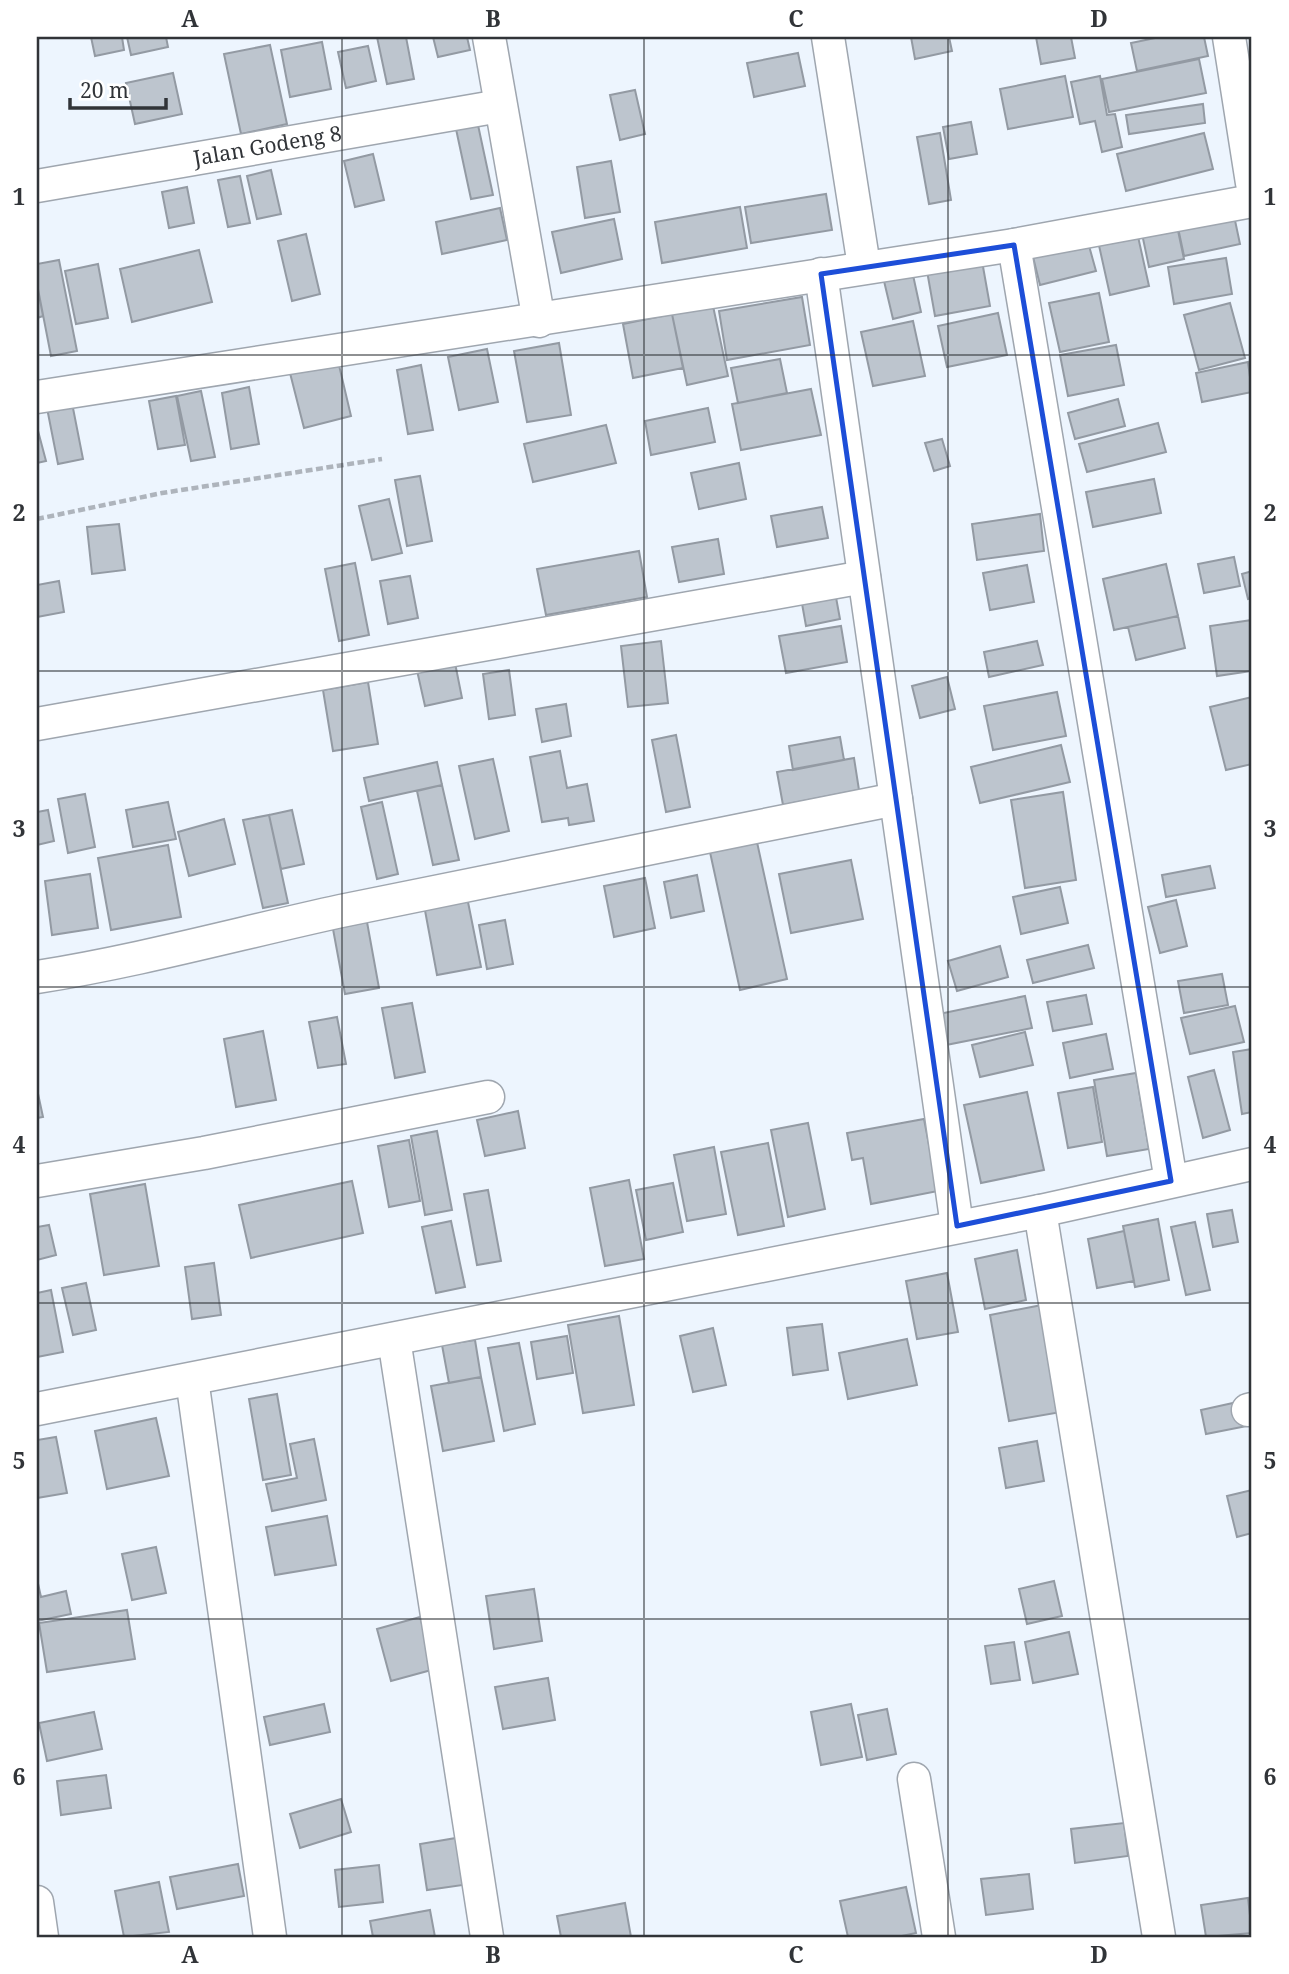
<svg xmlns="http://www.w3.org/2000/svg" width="1289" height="1974" font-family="'Noto Serif',serif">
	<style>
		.building { fill: #bdc5ce; stroke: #939aa3; stroke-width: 2 }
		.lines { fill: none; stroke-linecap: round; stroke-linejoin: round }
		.minor-casing { stroke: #9fa6af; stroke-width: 35 }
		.path { stroke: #aeb4bc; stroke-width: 4.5; stroke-dasharray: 7 3.5; stroke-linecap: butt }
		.minor { stroke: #fff; stroke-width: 32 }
		.marked { fill: none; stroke: #1d4ed8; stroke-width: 5; stroke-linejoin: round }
		.grid { fill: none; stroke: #313438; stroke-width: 2; stroke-opacity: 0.55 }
		.labels { text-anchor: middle; stroke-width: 5; stroke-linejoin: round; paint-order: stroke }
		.street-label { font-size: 21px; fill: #313438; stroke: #fff }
		.neatline { fill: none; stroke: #313438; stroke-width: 2.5 }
		.grid-label { font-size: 23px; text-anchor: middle; font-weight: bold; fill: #313438 }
	</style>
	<rect width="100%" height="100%" fill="#edf5fe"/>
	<path class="building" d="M91,37H122L124,50L95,56Z
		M127,37H166L168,47L131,55Z
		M377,37H406L414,79L387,84Z
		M433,37H467L470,50L438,57Z
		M911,37H949L952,51L915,59Z
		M1036,37H1071L1075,58L1041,64Z
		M1160,37H1204L1208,56L1137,71L1131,43Z
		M322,42L331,89L290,97L281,50Z
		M270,45L287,124L241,134L224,54Z
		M368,46L376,81L346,88L338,52Z
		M798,53L805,86L754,97L747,63Z
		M1199,59L1206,93L1109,112L1102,79Z
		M173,73L182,114L135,124L126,83Z
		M1065,76L1073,117L1008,129L1000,89Z
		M1100,76L1107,115L1115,114L1122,147L1102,152L1095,121L1080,124L1071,82Z
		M635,90L645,134L620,140L610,95Z
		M1203,104L1205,123L1129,134L1126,115Z
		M971,122L977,154L949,159L943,127Z
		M478,125L493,195L471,199L456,129Z
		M940,133L951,200L929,204L917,137Z
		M1204,133L1213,169L1126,191L1117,154Z
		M373,154L384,200L355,207L344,161Z
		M611,161L620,212L585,218L577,167Z
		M271,170L281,214L257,219L247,176Z
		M240,176L250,223L228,227L218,180Z
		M187,187L194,223L169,228L162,192Z
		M826,194L832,230L751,243L745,207Z
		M740,207L747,248L662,263L655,222Z
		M500,208L507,240L442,254L436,222Z
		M1233,211L1240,244L1184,256L1177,223Z
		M614,219L622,259L561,273L552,232Z
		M1176,221L1184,259L1149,267L1141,229Z
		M1137,232L1149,286L1110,295L1098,241Z
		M306,234L320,294L292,301L278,241Z
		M1086,235L1096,271L1040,285L1031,249Z
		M199,250L212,302L132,322L120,269Z
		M1226,258L1232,294L1174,304L1168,267Z
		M59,260L77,351L51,356L37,284V264Z
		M982,261L990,306L935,316L927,271Z
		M98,264L108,318L76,324L65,271Z
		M913,275L921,312L893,319L884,281Z
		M37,284L43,316L37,318Z
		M1099,293L1109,342L1060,352L1049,303Z
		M802,297L810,345L727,360L719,311Z
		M1230,303L1245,358L1199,370L1184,315Z
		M713,306L728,376L687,385L672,314Z
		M998,313L1007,355L947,367L938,326Z
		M672,314L683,368L633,378L623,324Z
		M913,321L925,376L873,386L861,332Z
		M559,343L571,415L527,422L514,351Z
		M1116,345L1124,385L1068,396L1060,355Z
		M487,349L498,402L459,410L448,357Z
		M780,359L787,393L738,403L731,368Z
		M338,361L351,416L304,428L290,373Z
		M1248,362L1252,392L1202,402L1196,373Z
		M421,365L433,430L408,434L397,370Z
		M249,387L259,444L231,449L222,393Z
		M811,389L821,435L741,450L732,404Z
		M201,391L215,457L191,461L177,396Z
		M176,396L185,445L158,449L149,401Z
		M1118,399L1125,426L1075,439L1068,413Z
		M72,403L83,459L58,464L47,408Z
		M708,408L715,442L651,455L645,421Z
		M1158,423L1166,452L1087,472L1079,444Z
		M606,425L616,463L533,482L524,444Z
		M37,427L46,461L37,463Z
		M942,439L950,466L934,471L925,443Z
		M739,463L746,499L699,509L691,473Z
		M420,476L432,541L407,546L395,480Z
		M1154,479L1161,513L1093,527L1086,492Z
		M389,499L402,553L372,560L359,506Z
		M822,507L828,538L777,547L771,516Z
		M1040,514L1044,551L977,560L972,524Z
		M119,524L125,570L92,574L87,527Z
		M718,539L724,574L679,582L672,547Z
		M639,551L647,597L546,615L537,569Z
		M1234,557L1240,586L1204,593L1198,564Z
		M355,563L369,635L339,641L325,569Z
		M1166,564L1178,616L1114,630L1103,579Z
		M1027,565L1034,602L990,610L983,573Z
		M1252,571V598L1248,599L1242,574Z
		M410,576L418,618L388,624L380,581Z
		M59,581L64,612L37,617V585Z
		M835,592L840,619L806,626L801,598Z
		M1178,616L1185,648L1136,660L1128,627Z
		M1252,620V671L1217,676L1210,626Z
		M841,626L847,662L786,673L779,636Z
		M661,641L668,703L628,707L621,646Z
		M1037,641L1043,665L989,677L984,652Z
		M454,658L462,698L425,706L416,666Z
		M509,670L515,715L489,719L483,674Z
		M947,677L955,709L920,718L912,686Z
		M368,682L378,744L333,751L323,690Z
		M1057,692L1066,736L993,750L984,706Z
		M1252,697V764L1226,770L1210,707Z
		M566,704L571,736L542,742L536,709Z
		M676,735L690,807L666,812L652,740Z
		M840,737L844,760L793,770L789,746Z
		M1061,745L1070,782L980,803L971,767Z
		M560,751L567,788L587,784L594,821L569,825L568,818L542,822L530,757Z
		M854,758L859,790L783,805L777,772Z
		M493,759L509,831L475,839L459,766Z
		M437,762L442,785L369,801L364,778Z
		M442,785L459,860L433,865L417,791Z
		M1063,792L1076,880L1025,888L1011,800Z
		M85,794L95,847L68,853L58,799Z
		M168,802L176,839L133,847L126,810Z
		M382,802L398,874L377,879L361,807Z
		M48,810L54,841L37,845V812Z
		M292,810L304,864L281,869L269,815Z
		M269,815L288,903L263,908L243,820Z
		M224,819L235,864L189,876L178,832Z
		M755,833L787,979L740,990L708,843Z
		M168,845L181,917L111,930L98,858Z
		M851,860L863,919L791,933L779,874Z
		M1210,866L1215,888L1166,897L1162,875Z
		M90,874L98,928L52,935L45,881Z
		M697,875L704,911L671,918L664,882Z
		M645,878L655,928L614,937L604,886Z
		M1060,887L1068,923L1021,934L1013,897Z
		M467,897L481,967L437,975L424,905Z
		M1176,900L1187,946L1160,953L1148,907Z
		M505,920L513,964L487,969L479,925Z
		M367,922L379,988L345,994L333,929Z
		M1088,945L1094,968L1033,983L1027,960Z
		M1000,946L1008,977L957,991L948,961Z
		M1222,974L1228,1005L1184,1013L1178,981Z
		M1086,995L1092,1024L1053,1031L1047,1002Z
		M1025,996L1032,1028L946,1045L939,1014Z
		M412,1003L425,1072L395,1078L382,1008Z
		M1235,1006L1244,1042L1190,1054L1181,1018Z
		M337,1017L346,1064L318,1068L309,1022Z
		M263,1031L276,1100L236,1107L224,1039Z
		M1025,1032L1033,1065L980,1077L972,1045Z
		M1106,1034L1113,1069L1070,1078L1063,1043Z
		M1252,1049V1112L1242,1114L1233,1052Z
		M1214,1070L1230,1130L1203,1138L1188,1077Z
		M1136,1073L1149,1149L1107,1156L1094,1080Z
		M1093,1087L1102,1142L1068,1148L1058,1093Z
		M37,1089L43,1117L37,1118Z
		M1027,1092L1044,1170L981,1183L964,1105Z
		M518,1111L525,1148L485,1156L477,1120Z
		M924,1119L938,1191L871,1204L863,1158L852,1160L847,1133Z
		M808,1123L825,1209L788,1217L771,1130Z
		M437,1131L452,1210L425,1215L411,1136Z
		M409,1140L420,1201L389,1207L378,1146Z
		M768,1143L784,1226L738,1235L721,1152Z
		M714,1147L726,1214L687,1221L674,1155Z
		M629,1180L644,1259L605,1266L590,1188Z
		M352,1181L363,1233L251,1258L239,1205Z
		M673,1183L683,1232L646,1240L636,1190Z
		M145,1184L159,1266L104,1275L90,1194Z
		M488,1190L501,1261L477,1265L464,1194Z
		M1232,1210L1238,1242L1213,1247L1207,1214Z
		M1158,1219L1169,1280L1135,1287L1123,1226Z
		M451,1221L465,1287L436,1293L422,1227Z
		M1195,1222L1210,1290L1186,1295L1171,1227Z
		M49,1225L56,1255L37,1260V1227Z
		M1124,1231L1134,1281L1097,1288L1088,1239Z
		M1017,1250L1026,1300L985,1309L975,1259Z
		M214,1263L221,1315L192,1319L185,1267Z
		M947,1273L958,1332L917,1339L906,1281Z
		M86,1283L96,1330L73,1335L62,1288Z
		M51,1290L63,1352L37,1357V1293Z
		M1047,1304L1067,1411L1009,1421L990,1315Z
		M619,1316L634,1405L583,1413L568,1325Z
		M822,1324L828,1370L793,1375L787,1328Z
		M713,1328L726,1385L693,1392L680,1336Z
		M567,1336L573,1373L537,1379L531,1342Z
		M907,1339L917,1385L848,1399L839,1353Z
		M475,1340L481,1377L449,1383L442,1345Z
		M519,1343L535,1424L504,1431L488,1348Z
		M481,1377L494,1441L443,1451L431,1386Z
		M277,1394L291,1475L263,1480L249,1399Z
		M1242,1401L1247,1426L1206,1434L1201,1410Z
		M156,1418L169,1476L107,1489L95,1431Z
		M56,1437L67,1493L37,1498V1440Z
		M314,1439L326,1500L272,1511L266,1484L297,1478L290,1444Z
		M1037,1441L1044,1481L1006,1488L999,1448Z
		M1252,1490V1533L1237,1537L1227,1496Z
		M327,1516L336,1565L275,1575L266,1527Z
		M156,1547L166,1593L132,1600L122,1554Z
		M37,1579L41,1597L66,1591L71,1614L37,1621Z
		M1054,1581L1062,1616L1027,1624L1019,1589Z
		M534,1589L542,1641L494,1649L486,1596Z
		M127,1610L135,1659L47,1672L39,1623Z
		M420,1617L435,1669L391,1681L377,1629Z
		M1069,1632L1078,1674L1033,1683L1025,1642Z
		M1014,1642L1020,1680L991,1684L985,1646Z
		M548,1678L555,1720L503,1729L495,1687Z
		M324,1704L330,1732L270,1745L264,1717Z
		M851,1704L862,1757L821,1765L811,1712Z
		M887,1709L896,1754L867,1760L858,1715Z
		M94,1712L102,1749L47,1761L39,1723Z
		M106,1775L111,1808L61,1815L57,1781Z
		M341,1799L351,1832L300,1848L290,1814Z
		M1124,1823L1128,1856L1075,1863L1071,1829Z
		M456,1838L463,1885L427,1890L420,1844Z
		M238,1864L244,1896L177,1909L170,1877Z
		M379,1865L383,1902L339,1907L335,1870Z
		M1029,1874L1033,1909L986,1915L981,1879Z
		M159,1882L169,1932L124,1937L115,1891Z
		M906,1887L916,1933L897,1937H848L840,1901Z
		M1248,1898L1252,1933L1206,1937L1201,1905Z
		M625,1903L631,1937H561L557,1916Z
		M430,1910L435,1937H373L370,1921Z"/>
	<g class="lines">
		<g class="minor-casing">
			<g id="minor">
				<path d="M489,37L539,321"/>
				<path d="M828,37L864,266"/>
				<path d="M1229,37L1252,183"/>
				<path id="s1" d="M37,186L500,106"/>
				<path d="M1014,245L1171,1181"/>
				<path d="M821,274L957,1226"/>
				<path d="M37,397L1014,245L1252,201"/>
				<path d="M37,724L864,577"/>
				<path d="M37,977C139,961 240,933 341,911C526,872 711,836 896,799"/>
				<path d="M37,1181L204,1153L488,1097"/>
				<path d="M1040,1211L1159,1937"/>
				<path d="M394,1339L487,1937"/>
				<path d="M192,1379L270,1937"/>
				<path d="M37,1409L1040,1211L1252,1164"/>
				<path d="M1248,1410L1252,1409"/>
				<path d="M914,1779L939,1937"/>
				<path d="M37,1902L42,1937"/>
			</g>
		</g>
		<path class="path" d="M37,519L162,493L382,459"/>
		<use href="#minor" class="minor"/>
	</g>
	<path class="marked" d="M1014,245L1171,1181L957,1226L821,274Z"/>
	<path class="grid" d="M342,37V1937M644,37V1937M948,37V1937M37,355H1252M37,671H1252M37,987H1252M37,1303H1252M37,1619H1252"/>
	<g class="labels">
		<g class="street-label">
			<text dy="7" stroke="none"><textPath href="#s1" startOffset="234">Jalan Godeng 8</textPath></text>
		</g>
	</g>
	<rect width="1289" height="1974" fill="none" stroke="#ffffff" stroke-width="77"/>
	<path d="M70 98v10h96v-10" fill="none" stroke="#313438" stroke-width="3.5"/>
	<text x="80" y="98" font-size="21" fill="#313438" stroke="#ffffff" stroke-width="5" paint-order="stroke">20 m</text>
	<rect x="38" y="38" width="1212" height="1898" class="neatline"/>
	<g class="grid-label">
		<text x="190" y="27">A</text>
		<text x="493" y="27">B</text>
		<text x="796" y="27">C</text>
		<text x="1099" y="27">D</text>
		<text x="19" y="205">1</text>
		<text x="1270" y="205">1</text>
		<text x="19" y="521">2</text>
		<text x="1270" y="521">2</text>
		<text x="19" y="837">3</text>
		<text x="1270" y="837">3</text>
		<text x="19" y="1153">4</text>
		<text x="1270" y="1153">4</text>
		<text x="19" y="1469">5</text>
		<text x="1270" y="1469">5</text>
		<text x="19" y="1785">6</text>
		<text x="1270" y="1785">6</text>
		<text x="190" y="1963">A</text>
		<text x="493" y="1963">B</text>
		<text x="796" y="1963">C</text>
		<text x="1099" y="1963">D</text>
	</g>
</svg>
